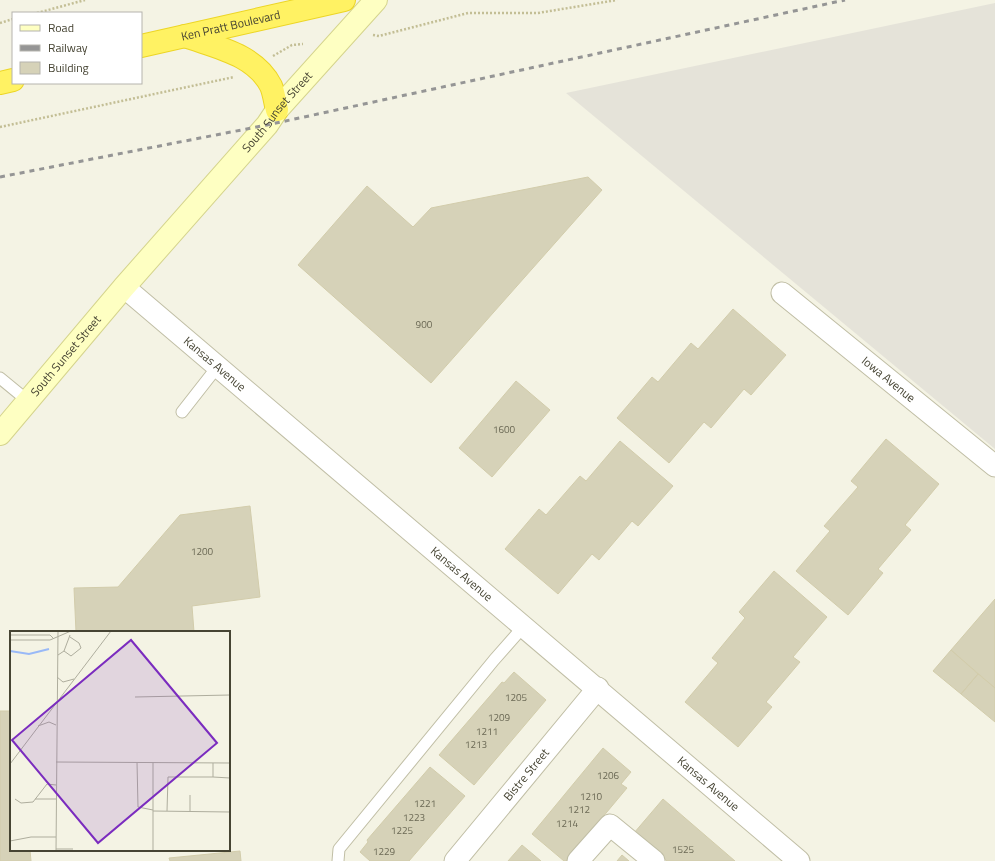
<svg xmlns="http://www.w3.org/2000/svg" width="995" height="861" font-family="'Titillium Web',sans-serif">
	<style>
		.industrial { fill: #e5e3d9 }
		.building { fill: #d6d2b8; stroke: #d2ccab }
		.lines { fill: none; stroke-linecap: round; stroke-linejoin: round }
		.lane-casing { stroke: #c0bea5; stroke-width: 13 }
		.street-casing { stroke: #c0bea5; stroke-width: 23 }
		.secondary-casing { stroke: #d5d48d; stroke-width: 24 }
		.highway-casing { stroke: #ecd525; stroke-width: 24 }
		.path { stroke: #c3be95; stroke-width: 2.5; stroke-dasharray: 2 2; stroke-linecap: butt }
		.lane { stroke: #fff; stroke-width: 11 }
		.street { stroke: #fff; stroke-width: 21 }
		.secondary { stroke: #feffc2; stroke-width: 22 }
		.highway { stroke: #fff263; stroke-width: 22 }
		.rail { stroke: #959595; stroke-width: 3; stroke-dasharray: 5 5; stroke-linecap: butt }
		.labels { text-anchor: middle; stroke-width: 4; stroke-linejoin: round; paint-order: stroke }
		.number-label { font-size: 10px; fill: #6a6854 }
		.street-label { font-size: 12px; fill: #464433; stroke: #fff }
		.inset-river { fill: none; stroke: #99b9f7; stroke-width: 2 }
		.inset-road { fill: none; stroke: #aead9d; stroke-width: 1 }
		.view { fill: #7b2cbf; fill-opacity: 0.15; stroke: #7b2cbf; stroke-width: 2 }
		.inset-edge { fill: none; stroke: #464433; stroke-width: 2 }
	</style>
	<rect width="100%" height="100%" fill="#f4f3e4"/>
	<path class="industrial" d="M995,3V449L566,93Z"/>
	<path class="building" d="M588,177L602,190L431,383L298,265L367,186L413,227L431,208Z
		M733,309L786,355L751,395L744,389L711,428L704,422L669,463L617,418L652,377L658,382L691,343L698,349Z
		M516,381L550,410L492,477L459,448Z
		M886,439L939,484L905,525L911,530L878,569L883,573L848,615L796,571L830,531L824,526L858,487L851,481Z
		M620,441L673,486L638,526L632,521L599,560L592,554L558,594L505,549L539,509L546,515L580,476L586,481Z
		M250,506L260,597L192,606L194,632H76L74,588L118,587L180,515Z
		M774,571L827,617L793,657L800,662L766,702L772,707L738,747L685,702L718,663L712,658L745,618L739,612Z
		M995,599V688L951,650Z
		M951,650L978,674L961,694L933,671Z
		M514,672L546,700L474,785L439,755L502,682L504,683Z
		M978,674L995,688V722L961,694Z
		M0,711H11V850H30L31,861H0Z
		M603,748L631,772L621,784L627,788L566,861H564L532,834Z
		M430,767L465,796L409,861H370L360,852L368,842L367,840Z
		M663,799L735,861H667L634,833Z
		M522,845L541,861H508Z
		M240,851L241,861H170L169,858Z
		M622,855L629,861H617Z"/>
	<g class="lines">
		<g class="lane-casing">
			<path id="lane" d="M0,378L28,401
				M182,412L218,366
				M338,861L339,849L494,660L524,626"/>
		</g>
		<g class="street-casing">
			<g id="street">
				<path id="s1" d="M124,287L799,861"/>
				<path id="s2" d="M782,293L995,466"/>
				<path id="s3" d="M455,861L598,688"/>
				<path d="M578,861L610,825L654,861"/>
			</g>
		</g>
		<g class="secondary-casing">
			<g id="secondary">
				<path id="s4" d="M0,434L124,287L267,125L277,110L376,0"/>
			</g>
		</g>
		<g class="highway-casing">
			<g id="highway">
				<path d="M185,36C215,47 255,54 271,86C274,93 275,102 277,110"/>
				<path id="s5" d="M141,46L344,0"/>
				<path d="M0,83L13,80"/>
			</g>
		</g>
		<path class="path" d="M37,13L85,0
			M0,23L13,19
			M373,35L379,36L468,13H538L617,0
			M273,56L292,45L303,44
			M0,127L234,77"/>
		<use href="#lane" class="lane"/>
		<use href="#street" class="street"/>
		<use href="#secondary" class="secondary"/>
		<use href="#highway" class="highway"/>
		<path class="rail" d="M0,177L267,125L845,0"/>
	</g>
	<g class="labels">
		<g class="number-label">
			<text x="424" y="328">900</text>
			<text x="504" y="433">1600</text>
			<text x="202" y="555">1200</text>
			<text x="516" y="701">1205</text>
			<text x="499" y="721">1209</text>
			<text x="487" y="735">1211</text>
			<text x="476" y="748">1213</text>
			<text x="608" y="779">1206</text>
			<text x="591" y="800">1210</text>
			<text x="425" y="807">1221</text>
			<text x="579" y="813">1212</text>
			<text x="414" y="821">1223</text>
			<text x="567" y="827">1214</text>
			<text x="402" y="834">1225</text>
			<text x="683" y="853">1525</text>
			<text x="384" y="855">1229</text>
		</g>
		<g class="street-label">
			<text dy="4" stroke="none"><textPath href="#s5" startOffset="92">Ken Pratt Boulevard</textPath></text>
			<text dy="4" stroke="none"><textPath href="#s4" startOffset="425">South Sunset Street</textPath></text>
			<text dy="4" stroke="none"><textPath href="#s4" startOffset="102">South Sunset Street</textPath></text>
			<text dy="4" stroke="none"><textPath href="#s1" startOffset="119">Kansas Avenue</textPath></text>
			<text dy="4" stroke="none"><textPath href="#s2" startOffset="137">Iowa Avenue</textPath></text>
			<text dy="4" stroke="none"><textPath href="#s1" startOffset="443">Kansas Avenue</textPath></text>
			<text dy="4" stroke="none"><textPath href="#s3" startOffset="112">Bistre Street</textPath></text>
			<text dy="4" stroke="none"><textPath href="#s1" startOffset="767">Kansas Avenue</textPath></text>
		</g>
	</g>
	<g transform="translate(10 631)">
		<rect width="220" height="220" fill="#f4f3e4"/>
		<path class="inset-river" d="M0,20L19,23L39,18"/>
		<path class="inset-road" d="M0,4H40L43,7M0,9H40L61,0M54,20L61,25L71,17L69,12L60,6M48,24L54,20L60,4M47,46L53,51L64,48M125,66L220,64M28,95L39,91L46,94M46,131L220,132M127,131L128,176L143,179M143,131V220M203,132V146L220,147M0,133L101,0M5,168L11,172L23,171L37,153L46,154M25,168H46M143,180L220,181M157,180L158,146H203M180,180V164M0,210L21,206H46M46,218H63M46,220L48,0"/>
		<path class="view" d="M121,9L207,112L88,212L2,109Z"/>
		<rect width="220" height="220" class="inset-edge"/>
	</g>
	<rect x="12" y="12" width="130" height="72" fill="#ffffff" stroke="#b5b4ad"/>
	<rect x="20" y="25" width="20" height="6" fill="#feffc2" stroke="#b5b4ad"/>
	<text x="48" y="32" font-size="12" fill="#464433">Road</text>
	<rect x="20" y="45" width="20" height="6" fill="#959595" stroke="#b5b4ad"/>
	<text x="48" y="52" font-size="12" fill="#464433">Railway</text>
	<rect x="20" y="62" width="20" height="12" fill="#d6d2b8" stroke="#b5b4ad"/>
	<text x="48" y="72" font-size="12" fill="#464433">Building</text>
</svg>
